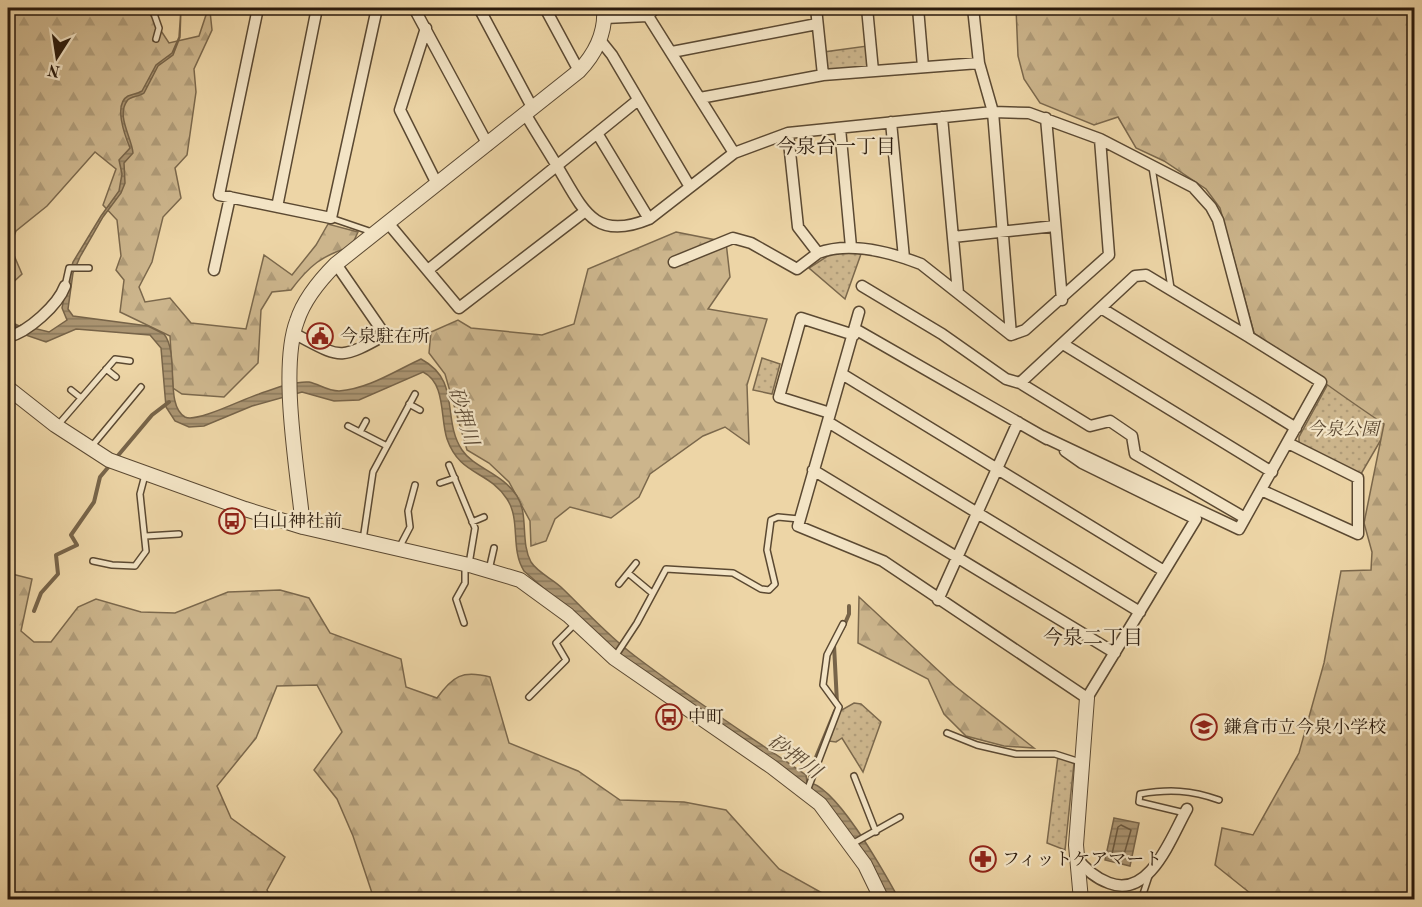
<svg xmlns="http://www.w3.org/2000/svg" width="1422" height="907" font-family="'Old Standard TT','Noto Serif JP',serif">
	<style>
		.grass { fill: url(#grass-dots); stroke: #7b684c; stroke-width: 1.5 }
		.forest { fill: url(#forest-firs); stroke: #7b684c; stroke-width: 1.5 }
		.water { fill: url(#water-rules); stroke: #776449; stroke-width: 1.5 }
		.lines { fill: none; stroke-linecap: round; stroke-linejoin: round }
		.shore { stroke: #6a583f; stroke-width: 1.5 }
		.stream { stroke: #776449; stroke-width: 4 }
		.service-casing { stroke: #5b4932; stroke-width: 8 }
		.minor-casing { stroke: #5b4932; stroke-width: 13 }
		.tertiary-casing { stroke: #5b4932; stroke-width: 16 }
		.service { stroke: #f3e4c5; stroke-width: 5 }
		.minor { stroke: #f3e4c5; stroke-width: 10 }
		.tertiary { stroke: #f3e4c5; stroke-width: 14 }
		.labels { text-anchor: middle; stroke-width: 4.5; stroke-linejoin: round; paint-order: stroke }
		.poi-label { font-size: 18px; fill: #2a1a0c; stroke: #f3e4c5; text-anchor: start }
		.park-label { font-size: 18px; font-style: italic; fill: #5b4832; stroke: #f3e4c5 }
		.neighbourhood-label { font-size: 20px; fill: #2a1a0c; stroke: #f3e4c5 }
		.water-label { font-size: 20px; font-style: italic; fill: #5e4b35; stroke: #f3e4c5 }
	</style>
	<defs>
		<pattern id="grass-dots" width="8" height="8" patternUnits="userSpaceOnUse" patternTransform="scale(1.5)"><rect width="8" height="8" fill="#ccb58c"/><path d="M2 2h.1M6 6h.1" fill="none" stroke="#af9b78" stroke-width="1.8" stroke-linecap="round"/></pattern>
		<pattern id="forest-firs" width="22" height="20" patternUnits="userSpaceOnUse" patternTransform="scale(1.5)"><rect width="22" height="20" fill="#ccb58c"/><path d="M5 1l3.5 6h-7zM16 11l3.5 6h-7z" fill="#af9b78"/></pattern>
		<pattern id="water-rules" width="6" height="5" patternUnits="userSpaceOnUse" patternTransform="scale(1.5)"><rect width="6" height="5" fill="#ab9572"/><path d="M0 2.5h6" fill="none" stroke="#8b795c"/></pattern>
	</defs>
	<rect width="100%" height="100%" fill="#edd5a6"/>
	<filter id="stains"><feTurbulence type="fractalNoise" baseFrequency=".00333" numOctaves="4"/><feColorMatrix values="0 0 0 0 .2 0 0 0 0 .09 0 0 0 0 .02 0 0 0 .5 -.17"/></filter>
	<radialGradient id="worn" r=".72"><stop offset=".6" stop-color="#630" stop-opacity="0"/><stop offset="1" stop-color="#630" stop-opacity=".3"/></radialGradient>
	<path class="grass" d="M867,46L869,63L866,67L829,70L826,67L824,52Z
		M843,250L861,254L845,299L809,268L834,252Z
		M762,358L780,364L772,394L753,390Z
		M1329,382L1393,419L1361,474L1299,444V437Z
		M854,703L861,704L881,722L863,772L842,738L836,742L828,741L840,711Z
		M1058,756L1074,763L1065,850L1047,843Z"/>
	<path class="forest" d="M8,8H146L169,43L199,36L206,15L210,11L212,30L194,69L196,92L187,155L175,168L181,198L163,217L152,262L139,287L145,302L170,298L191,323L246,329L264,255L292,275L316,245L328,224L358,232L351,247C322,255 309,266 291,290L272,292L261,310L258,363L224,397L182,394L173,388L170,336L120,312L124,280L116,270L121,256L117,220L103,205L116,169L95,152L47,206L16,231L10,246L22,274L8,287Z
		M1016,8H1414V899H1250V893L1215,865L1222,828L1253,835L1299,753L1324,663L1341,571L1371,570L1372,552L1364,523L1384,424C1340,395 1298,363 1254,333L1220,208L1206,189L1164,161L1136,148L1118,117L1094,125L1040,103L1024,79L1018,56Z
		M676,232L726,242L730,277L708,309L767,319L747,385L749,444L725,427L703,436L650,474L639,497L611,518L570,507L555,519L546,541L531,546L530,521L509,482L489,463L467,450L445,374L429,353L431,332L458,320L471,328L542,335L574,324L588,269Z
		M8,573L32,579L21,631L34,642H51L78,607L96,599L141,612L175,613L228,592L280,590L309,598L330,633L401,659L406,687L437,698C453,676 462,670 490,677L509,743L578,771L620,800L684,802L726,810L779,869L833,899H374L353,836L337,799L314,770L342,732L317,685L277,686L256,738L217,786L231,818L285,857L267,890L272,899H8Z
		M859,597L955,686L1034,748L1004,746L966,736L944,714L928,679L858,643Z"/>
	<path class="water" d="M181,8L180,37L173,55L158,66L144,93C139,97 130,96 127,101C116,116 132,138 133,153L124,163L125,183L121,193L103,217L80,257L73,273L68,309L73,316L148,326L164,334C180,354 164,405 185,417C197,423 245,398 259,394C274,389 293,381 309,382C319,384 327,391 339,391C368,389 395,371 421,359C462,381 441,418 462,450C474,468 502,473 517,496C529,515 520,542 531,562C538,573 553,579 562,588C586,611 608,636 635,656C690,698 749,736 806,775L807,782C836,784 885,874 899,899H888L827,807L621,656L524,571C510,549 521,520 507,499C488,470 460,476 447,439C440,418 446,383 423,372L359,400L334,401L302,392L252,406L204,426L189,427L175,421L166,407L161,348L150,335L76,329L46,342L14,331L21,325L49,332L67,320L62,308L68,278L73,262L101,216L119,191L122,174L119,160L130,148C125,136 113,104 128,96C133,94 137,94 142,91L156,65L172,53L179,37Z
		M1114,818L1139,823L1130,866L1105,860Z"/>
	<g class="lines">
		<path class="shore" d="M1121,825L1131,830L1123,858L1112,854L1118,827Z"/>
		<path class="stream" d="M8,322L23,329
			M34,611L41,593L58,574L56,555L77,545L71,535L94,502L100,477L152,415L169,402
			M843,628L849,614V606
			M834,645L837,703
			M812,767L835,711"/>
		<g class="service-casing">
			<path id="service" d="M152,8L159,28L156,39
				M1152,167L1171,288
				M331,218L375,233
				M65,286L69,268H89
				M106,369L116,377
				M71,390L81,398
				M409,404L420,410
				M58,425L115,359L130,361
				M348,426L387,446
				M360,432L366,421
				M92,446L141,387
				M449,465L475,528L469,564
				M440,483L455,478
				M472,522L484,517
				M146,536L179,534
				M363,540L373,472L415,394
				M399,548L410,527L408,511L415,485
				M93,561L112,565L135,566L146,551L140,494L145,475
				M489,570L494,548
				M628,573L652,593
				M619,584L636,563
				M464,623L456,599L465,583V565
				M614,658L637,623L666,569L733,573L761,589L769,590L775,584L767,550L771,520L778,517L799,519
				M529,697L566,660L556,643L575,624
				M947,733L977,745L1016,754H1055L1080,762
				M854,776L876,832
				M807,791L839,707L823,685L827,655L843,624
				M1185,813L1139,802L1140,794C1169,789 1191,790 1219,800
				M852,844L900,817
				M1141,900L1149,876"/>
		</g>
		<g class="minor-casing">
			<path id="minor" d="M258,8L219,195L331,218L377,8
				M414,8L488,145
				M479,8L533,109
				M545,8L579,71
				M816,8L823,75
				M867,8L873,71
				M918,8L923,67
				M973,8L979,63L993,112L1011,335
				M648,16L734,153
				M605,18L648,16L655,8
				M426,28L400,110L437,184
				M600,40L612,55L690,187
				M672,52L817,24
				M700,98L823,75L979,63
				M526,115C537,134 549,152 560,171C584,212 596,241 649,219L734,153L788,133L993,112L1029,113L1100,139L1193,187L1211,207L1218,220L1249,337L1321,382L1239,529L1042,436
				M942,117L958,293
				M1046,118L1062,300
				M891,122L904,258
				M840,128L851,247
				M597,133L649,219
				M788,133L798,227L818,253C850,241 890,252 921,264L1011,335L1025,330L1109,255L1100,139
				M277,207L317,8
				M388,223L459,308L584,212
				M953,237L1055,226
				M674,262L733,238L751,243L797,269L818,253
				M214,270L230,197
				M428,270L638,100
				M862,286L942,334L1006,379L1020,383L1090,426L1110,421L1132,436L1135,454L1245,518
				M1101,308L1296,428
				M859,312L798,526L883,561L1087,698L1196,519L1082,463L1065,451
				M855,329L1047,439
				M293,333C340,357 337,362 385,335L336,264
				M8,337C28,332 58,305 65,286
				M1063,344L1272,472
				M842,374L1164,571
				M1020,383L1135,276L1146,275L1249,337
				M830,413L779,397L801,318L854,335
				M828,422L1140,612
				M813,470L1115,653
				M1261,490L1358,534V478L1288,443
				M938,600L1018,422
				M1076,857C1085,869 1095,878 1109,883C1150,899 1171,837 1187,809"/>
		</g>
		<g class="tertiary-casing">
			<path id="tertiary" d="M8,388L55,425L109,460L245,509L303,527L473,566L520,580L568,615L614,658L772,767L820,804L865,865L882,900
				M303,527C298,473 279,369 297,321C304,299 320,280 336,264L579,71C596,53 606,33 604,8
				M1081,900L1076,845L1087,698"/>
		</g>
		<use href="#service" class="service"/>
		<use href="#minor" class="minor"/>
		<use href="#tertiary" class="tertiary"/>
	</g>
	<defs>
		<g id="civic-ring" transform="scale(1.35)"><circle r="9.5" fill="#f3e4c5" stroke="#8f2418" stroke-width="1.5"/><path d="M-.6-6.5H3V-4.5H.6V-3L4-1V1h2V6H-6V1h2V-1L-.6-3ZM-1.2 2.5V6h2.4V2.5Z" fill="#8f2418"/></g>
		<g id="bus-ring" transform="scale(1.35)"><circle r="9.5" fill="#f3e4c5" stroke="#8f2418" stroke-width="1.5"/><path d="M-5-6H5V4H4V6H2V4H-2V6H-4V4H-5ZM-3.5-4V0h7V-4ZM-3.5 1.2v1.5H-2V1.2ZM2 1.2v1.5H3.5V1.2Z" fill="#8f2418"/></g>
		<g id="school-ring" transform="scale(1.35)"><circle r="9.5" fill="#f3e4c5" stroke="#8f2418" stroke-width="1.5"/><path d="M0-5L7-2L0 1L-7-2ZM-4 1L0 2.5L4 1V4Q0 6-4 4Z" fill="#8f2418"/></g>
		<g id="pharmacy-ring" transform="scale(1.35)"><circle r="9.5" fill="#f3e4c5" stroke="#8f2418" stroke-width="1.5"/><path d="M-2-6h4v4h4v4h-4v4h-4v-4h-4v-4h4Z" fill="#8f2418"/></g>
	</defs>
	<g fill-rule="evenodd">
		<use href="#civic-ring" x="320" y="336"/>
		<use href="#bus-ring" x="232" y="521"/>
		<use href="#bus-ring" x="669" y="717"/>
		<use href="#school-ring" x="1204" y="727"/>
		<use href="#pharmacy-ring" x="983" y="859"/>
	</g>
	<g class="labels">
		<g class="poi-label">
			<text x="340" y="342">今泉駐在所</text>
			<text x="252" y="527">白山神社前</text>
			<text x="688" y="723">中町</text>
			<text x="1224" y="733">鎌倉市立今泉小学校</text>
			<text x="1002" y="865">フィットケアマート</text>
		</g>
		<g class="park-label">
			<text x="1343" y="435">今泉公園</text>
		</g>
		<g class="neighbourhood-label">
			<text x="836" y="153">今泉台一丁目</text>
			<text x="1093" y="644">今泉二丁目</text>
		</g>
		<g class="water-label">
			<text transform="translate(464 416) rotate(73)" y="7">砂押川</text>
			<text transform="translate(795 756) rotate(36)" y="7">砂押川</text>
		</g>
	</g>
	<rect width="1422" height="907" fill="none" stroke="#edd5a6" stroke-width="30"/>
	<rect x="9" y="9" width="1404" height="889" fill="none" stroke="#2a1a0c" stroke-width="3"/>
	<rect x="15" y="15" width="1392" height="877" fill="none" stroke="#2a1a0c" stroke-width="1.5"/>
	<g transform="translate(57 57) rotate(192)" stroke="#f3e4c5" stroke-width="4.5" paint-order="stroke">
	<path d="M0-4.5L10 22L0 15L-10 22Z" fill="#2a1a0c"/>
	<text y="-9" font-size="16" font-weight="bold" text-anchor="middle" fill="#2a1a0c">N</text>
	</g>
	<rect width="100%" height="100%" filter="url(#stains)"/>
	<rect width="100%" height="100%" fill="url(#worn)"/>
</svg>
